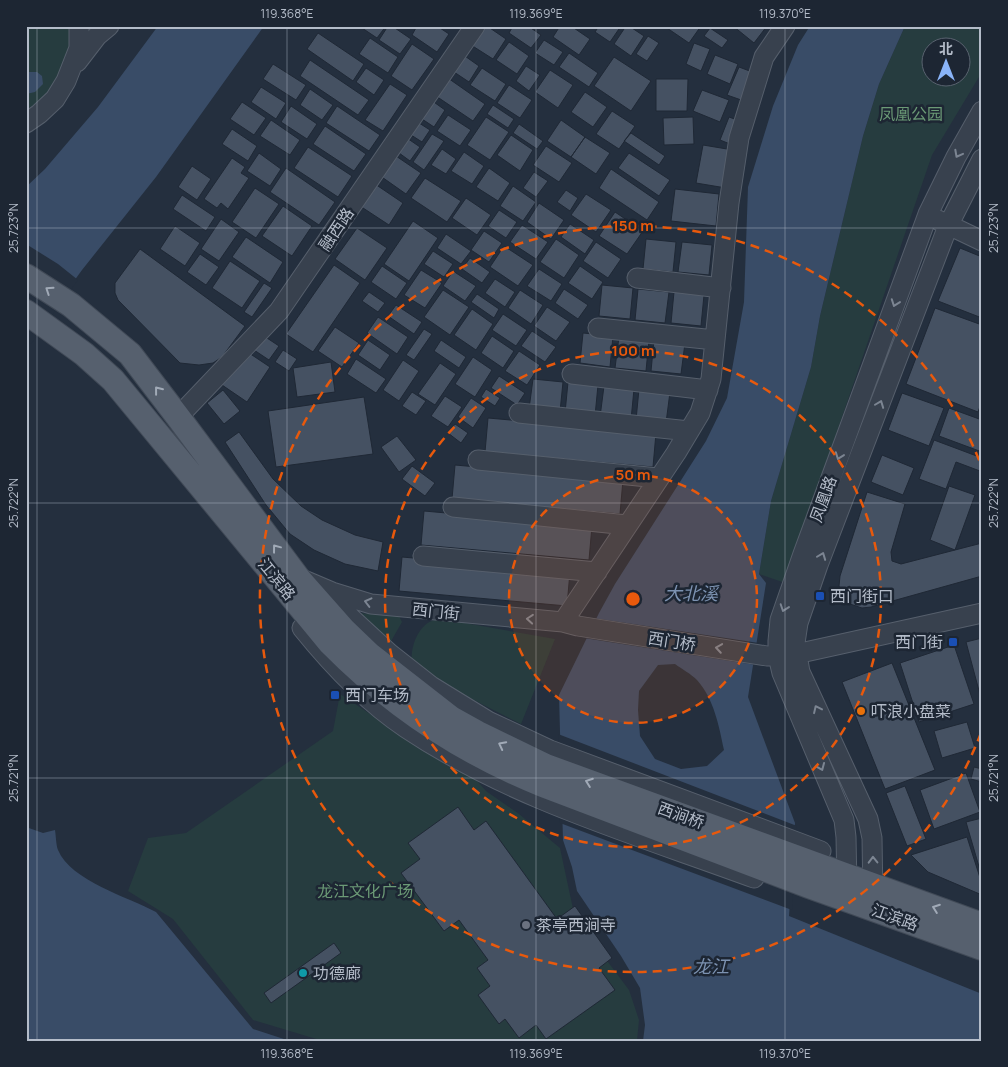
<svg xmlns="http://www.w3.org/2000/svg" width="1008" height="1067" font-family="Manrope,'Noto Sans SC',sans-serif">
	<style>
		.green { fill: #263c3f; fill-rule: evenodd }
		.water { fill: #394c67; fill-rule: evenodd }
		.pier { fill: #242f3e }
		.building { fill: #455162; stroke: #1f2835 }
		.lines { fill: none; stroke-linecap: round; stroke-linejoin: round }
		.minor-casing { stroke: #565f6c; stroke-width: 21 }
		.major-casing { stroke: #414a57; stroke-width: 26 }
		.minor { stroke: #38414e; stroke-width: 19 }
		.major { stroke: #56606e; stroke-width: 24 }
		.oneway { stroke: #7c8592 }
		.oneway2 { stroke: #a1aab7 }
		.ticks { fill: none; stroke: #b4bcc9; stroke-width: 1; stroke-opacity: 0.45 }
		.ring { fill: none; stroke: #e8590c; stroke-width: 2.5; stroke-dasharray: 9 6 }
		.transit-dot { fill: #1a4fb4; stroke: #1d2633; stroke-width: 2 }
		.food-dot { fill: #e8710a; stroke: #1d2633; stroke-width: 2 }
		.worship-dot { fill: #6b7280; stroke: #1d2633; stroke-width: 2 }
		.culture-dot { fill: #0f9aa8; stroke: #1d2633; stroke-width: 2 }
		.labels { text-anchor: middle; stroke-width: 5; stroke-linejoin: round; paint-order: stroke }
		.park-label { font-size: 16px; fill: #6b9a76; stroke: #1d2633 }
		.street-label { font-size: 16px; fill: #b4bcc9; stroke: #1d2633 }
		.poi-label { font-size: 16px; fill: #b4bcc9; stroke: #1d2633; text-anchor: start }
		.water-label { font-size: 18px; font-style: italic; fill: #7c92b1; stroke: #1d2633 }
		.centre { fill: #e8590c; stroke: #1d2633; stroke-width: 2.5 }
		.ring-label { font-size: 15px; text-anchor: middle; font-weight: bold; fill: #e8590c; stroke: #1d2633; stroke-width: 5; stroke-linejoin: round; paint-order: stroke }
		.neatline { fill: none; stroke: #b4bcc9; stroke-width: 2 }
		.ticks-label { font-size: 12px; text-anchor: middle; fill: #b4bcc9 }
	</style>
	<rect width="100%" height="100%" fill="#242f3e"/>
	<path class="green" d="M26,26H71L69,58L44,100L26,109Z
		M905,26H982V72L932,155L807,519L788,584L759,574L771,501L811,367L820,316L863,136L879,84ZM930,48H960V78H930Z
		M359,613L399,616L402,622L390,643L358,614Z
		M434,620L453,621L555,639L521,724L464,695L412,663C410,647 418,625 434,620Z
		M340,694L448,766L471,774L486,791L519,814L560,848L575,918L629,990L639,1020L637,1041H323L253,1020L173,919L128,891L148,838L186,833L333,731Z"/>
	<path class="water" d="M158,26H264L156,177L82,270L26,347V187L45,169L98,107Z
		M810,26H905L879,84L863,136L820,316L811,367L771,501L759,574L766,583L748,697L795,823L789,916L982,994V1041H643L645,1025L640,988L621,956L577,891L572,867L563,840L559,695L599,613L615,584L706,441L727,398L744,302L748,187L773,106L798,45ZM675,664C682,669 691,674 697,680C714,699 719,726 724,750L707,766L681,769L655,759L640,736L638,710L639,691L658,665Z
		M26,72H37L42,76L43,84L35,92L26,94Z
		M26,827L43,833L55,830C56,836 56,845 58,850C71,881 128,897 156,912L253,1029L290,1041H26Z"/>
	<path class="pier" d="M26,244L58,264L78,280L31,344L26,341Z
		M593,618L759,643L756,665L584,638Z
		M558,734L797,826L792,910L560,823Z"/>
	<path class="building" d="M359,26H386L377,38Z
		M388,26H392L411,39L400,54L379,40Z
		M417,26H437L449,34L437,52L412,35Z
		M483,26H487L506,39L493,59L471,45Z
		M513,26H528L541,35L531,48L509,33Z
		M560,26H571L590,39L579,55L553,37Z
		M599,26H621L610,42L595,32Z
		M626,26H629L644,36L631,56L614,44Z
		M668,26H701L689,43L667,28Z
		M733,26H767L754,43Z
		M710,28L728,40L722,48L704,36Z
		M318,33L364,64L353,81L307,49Z
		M648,36L659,43L647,61L636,54Z
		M370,38L398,57L388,73L359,54Z
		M544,40L563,52L554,65L535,53Z
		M509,42L529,56L517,74L496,60Z
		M694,43L710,49L701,71L686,64Z
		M412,44L434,59L412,90L391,76Z
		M569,53L598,73L589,87L559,67Z
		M462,54L479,66L469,82L451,70Z
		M715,55L738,64L730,84L707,74Z
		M614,57L651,81L631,111L594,86Z
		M310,60L369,100L358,115L300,76Z
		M273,64L306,85L296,100L263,79Z
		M526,66L540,75L529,91L516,81Z
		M739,67L755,73L744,101L727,95Z
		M366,68L384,80L374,95L356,82Z
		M482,68L506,84L495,101L470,85Z
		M550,70L573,85L558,108L535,92Z
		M445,76L485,104L473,121L433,94Z
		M656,79H688L687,111H656Z
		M390,84L407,95L383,131L365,120Z
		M509,85L532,100L520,118L497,103Z
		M261,87L286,103L276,119L251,102Z
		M310,89L333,105L322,120L300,105Z
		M702,90L729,100L720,122L693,111Z
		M585,92L607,107L593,127L571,112Z
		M431,100L445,110L434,127L419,117Z
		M242,102L266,118L254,135L230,119Z
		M493,105L514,119L508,128L487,114Z
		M291,106L317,124L307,139L281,122Z
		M337,106L380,135L369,151L326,123Z
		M612,111L635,126L619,149L596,134Z
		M448,115L471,130L460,146L437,131Z
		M486,117L509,132L490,160L467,145Z
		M693,117L694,144L664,145L663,118Z
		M729,117L740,121L730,144L720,140Z
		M271,120L300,140L290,155L260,136Z
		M561,120L585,137L571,157L547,141Z
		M416,121L430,130L422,142L408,133Z
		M519,124L543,141L537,149L513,133Z
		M325,126L366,154L354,171L313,144Z
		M232,129L257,146L248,161L222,144Z
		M631,133L665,156L659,165L624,141Z
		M432,134L444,141L424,170L413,162Z
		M511,135L533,150L520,171L497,155Z
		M404,136L420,147L410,161L395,150Z
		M585,137L610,153L596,174L571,157Z
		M703,145L733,150L726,188L696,183Z
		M546,146L572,163L559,182L533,165Z
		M308,147L352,176L338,197L294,168Z
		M442,149L456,159L446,174L431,165Z
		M464,152L484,166L472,184L451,171Z
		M259,153L281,169L270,186L247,171Z
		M629,153L670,180L659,196L618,168Z
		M393,154L421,173L406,194L379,175Z
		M232,158L245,167L241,173L249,178L228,209L221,203L217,208L204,199Z
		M192,166L211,179L197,200L178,187Z
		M286,168L335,202L319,225L270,192Z
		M489,168L510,183L498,201L476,187Z
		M611,169L659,202L647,220L599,188Z
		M534,172L548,181L536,197L523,188Z
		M425,178L461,201L447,222L411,198Z
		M375,184L403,203L389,225L360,206Z
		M513,186L536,202L523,221L500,206Z
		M255,188L279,204L256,238L232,222Z
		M675,189L719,194L716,226L671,221Z
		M566,190L578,198L570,211L557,202Z
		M586,194L611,210L596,232L571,215Z
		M182,195L215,217L206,231L173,209Z
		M466,198L491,215L477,235L452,218Z
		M539,203L564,220L551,239L527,222Z
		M283,206L312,226L292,256L262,236Z
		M499,210L517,222L506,238L488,226Z
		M615,212L643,231L627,254L599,236Z
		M221,219L239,232L219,261L201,249Z
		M413,221L438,238L409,281L384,264Z
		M570,224L594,240L585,254L561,237Z
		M522,225L548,242L536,259L510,242Z
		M175,226L200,243L185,266L160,249Z
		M357,228L387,248L365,280L335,259Z
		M484,231L502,243L489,262L471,250Z
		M446,234L471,251L461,264L437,248Z
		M246,237L283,262L270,283L232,257Z
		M556,239L579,255L564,278L540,262Z
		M646,239L676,242L673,272L643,269Z
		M596,242L621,259L608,278L583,261Z
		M682,242L712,245L709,275L678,272Z
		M504,246L533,265L518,286L490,267Z
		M960,248L982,257V318L938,301Z
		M140,249L245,326L222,357L213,363L199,365L180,363L118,300L115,293V283Z
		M433,251L453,264L444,277L424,264Z
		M200,254L219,267L206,285L187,272Z
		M470,258L490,272L482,283L462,269Z
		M230,261L260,281L242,308L212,288Z
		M334,265L360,283L313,352L286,334Z
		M382,266L407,283L396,299L371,282Z
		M580,266L603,282L592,299L568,283Z
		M539,269L562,284L551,301L527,286Z
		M421,270L442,283L425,308L404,295Z
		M453,271L476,286L465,301L443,286Z
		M495,279L515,292L505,307L485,293Z
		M264,283L272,288L252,317L244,312Z
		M602,285L633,288L630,319L599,316Z
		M564,289L588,305L578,319L555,303Z
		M638,289L669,292L665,323L635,320Z
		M443,290L469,307L450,335L424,317Z
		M520,290L543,305L531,324L508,308Z
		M369,292L385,303L378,312L362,301Z
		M674,292L704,295L701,326L671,323Z
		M477,294L499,309L494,318L471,302Z
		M396,305L422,322L414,334L388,316Z
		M547,307L570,322L556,341L534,326Z
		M935,308L982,325V401L978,412L906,384Z
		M472,309L493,324L476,350L454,335Z
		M503,314L527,330L516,346L492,330Z
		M378,317L408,337L397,354L367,333Z
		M335,327L359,343L342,367L318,351Z
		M424,329L432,334L414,360L406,355Z
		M532,331L556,347L545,362L521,346Z
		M583,333L613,336L610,367L580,363Z
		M261,334L279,346L269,360L251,348Z
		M492,336L514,351L503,368L481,353Z
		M619,337L649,340L646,371L615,368Z
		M368,340L390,355L380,370L358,355Z
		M441,340L466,357L459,368L434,351Z
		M654,340L685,343L681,374L651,371Z
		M283,350L297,359L289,371L275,362Z
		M246,351L270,367L247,402L222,385Z
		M519,351L540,365L527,385L505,371Z
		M473,357L492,370L475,397L455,384Z
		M356,359L386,379L376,393L347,374Z
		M403,360L419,371L399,401L383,390Z
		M331,362L335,392L297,397L293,368Z
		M440,363L456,374L435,405L418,394Z
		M499,376L525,393L517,405L491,388Z
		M533,379L563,382L560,412L529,409Z
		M568,382L598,385L595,416L565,413Z
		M604,386L634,389L631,420L600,417Z
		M486,389L500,398L495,406L481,397Z
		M639,389L670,392L666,423L636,420Z
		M223,390L240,411L224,424L207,403Z
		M412,392L426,401L416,415L402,406Z
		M902,393L944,408L929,446L888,430Z
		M445,396L462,407L448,427L431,416Z
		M364,397L373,454L276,467L268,411Z
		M471,398L486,408L473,428L458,417Z
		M949,408L982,420V452L939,436Z
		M488,418L656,433L653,467L485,452Z
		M455,424L468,433L461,443L448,433Z
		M239,432L273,479L301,506L322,520L355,535L383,542L378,571L345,564L314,550L290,534L266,505L225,442Z
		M397,436L416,460L399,472L381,447Z
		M934,440L982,458L980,471L956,462L946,489L919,479Z
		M882,455L914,468L903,495L871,482Z
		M455,465L623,480L620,514L452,499Z
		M412,466L435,483L425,496L402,479Z
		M949,486L975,495L955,550L930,540Z
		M867,492L905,504L891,552L892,561L901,564L982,543V576L871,607L862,608L847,603L839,586L840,576Z
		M424,511L592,526L589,560L421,545Z
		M402,557L570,572L567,606L399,591Z
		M982,638V702L966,642Z
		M954,645L974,704L919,722L900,663Z
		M892,663L935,770L885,789L842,682Z
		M967,722L975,748L942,758L934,731Z
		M974,767L982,769V782L971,779Z
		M966,773L980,812L934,829L920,790Z
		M905,786L926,839L907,846L886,793Z
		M458,807L474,830L486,821L557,919L575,906L612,958L599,968L615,990L546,1039L536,1025L519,1038L505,1019L499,1024L478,995L490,986L477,968L488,960L459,920L444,931L401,873L420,859L408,843Z
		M982,818V877L966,822Z
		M967,837L982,884V895L928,872L911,855Z
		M334,943L341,953L271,1003L264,993Z"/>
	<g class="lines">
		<g class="minor-casing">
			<path id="minor" d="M77,62L97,36L109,26
				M26,123L39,114L55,99L66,81L79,48V26
				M938,220L982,241
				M637,278L721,288
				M598,328L715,340
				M572,374L708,390
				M519,413L689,431
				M178,417L279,311L475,26
				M478,460L658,478
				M453,507L627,525
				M423,556L597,572
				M299,578L332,592L371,604L563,622L578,626L767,656L796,654L982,613
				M327,590L351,618L389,653L431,686L488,721L550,750L821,851
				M563,622L676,453L700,413L711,379L729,203L739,138L764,57L785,26
				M302,628C331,664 367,702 406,728C512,799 635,834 754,878
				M847,888L846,837L844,820L782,673L778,656V641L780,620L803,554L928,214L956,157L982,111
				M873,898L872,838L868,819L800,672L795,643L798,623L818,565L948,226L982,159"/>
		</g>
		<g class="major-casing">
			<path id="major" d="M26,276L71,305L130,354L178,417L298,578L344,630L369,654L451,718L478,733L546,766L982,925
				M26,312L84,354L113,380L330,643C391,705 463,753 543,785L809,886L982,948"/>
		</g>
		<use href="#minor" class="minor"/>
		<use href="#major" class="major"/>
	</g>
	<defs><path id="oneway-chevron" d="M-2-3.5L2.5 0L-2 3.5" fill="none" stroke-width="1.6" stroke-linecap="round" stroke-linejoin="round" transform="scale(1.25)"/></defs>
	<g class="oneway">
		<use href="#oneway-chevron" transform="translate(958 154) rotate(118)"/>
		<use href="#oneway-chevron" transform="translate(895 303) rotate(110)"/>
		<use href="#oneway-chevron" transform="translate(880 404) rotate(-69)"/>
		<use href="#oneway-chevron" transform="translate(839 456) rotate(110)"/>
		<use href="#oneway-chevron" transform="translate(822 556) rotate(-69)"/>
		<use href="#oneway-chevron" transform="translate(368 602) rotate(-166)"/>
		<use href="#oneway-chevron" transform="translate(784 608) rotate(109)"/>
		<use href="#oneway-chevron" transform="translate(530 619) rotate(-175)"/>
		<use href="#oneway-chevron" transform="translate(719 648) rotate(-171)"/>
		<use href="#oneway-chevron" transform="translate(817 709) rotate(-115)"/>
		<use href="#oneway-chevron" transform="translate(821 767) rotate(67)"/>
		<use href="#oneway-chevron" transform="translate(873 860) rotate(-91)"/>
	</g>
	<g class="oneway2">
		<use href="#oneway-chevron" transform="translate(49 290) rotate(-146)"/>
		<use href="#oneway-chevron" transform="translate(158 390) rotate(-128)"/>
		<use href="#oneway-chevron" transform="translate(276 548) rotate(-127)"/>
		<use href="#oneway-chevron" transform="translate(502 745) rotate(-153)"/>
		<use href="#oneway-chevron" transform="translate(589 782) rotate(-160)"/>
		<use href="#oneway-chevron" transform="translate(936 908) rotate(-160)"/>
	</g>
	<path class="ticks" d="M37,26V1041M287,26V1041M536,26V1041M785,26V1041M26,228H982M26,503H982M26,778H982"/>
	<circle cx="633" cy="599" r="124" fill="#e8590c" fill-opacity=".12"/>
	<g class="ring">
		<circle cx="633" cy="599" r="124"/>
		<circle cx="633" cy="599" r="248"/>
		<path d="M981 733A373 373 0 1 1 981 465"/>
	</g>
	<g class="transit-dot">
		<rect x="815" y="591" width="10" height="10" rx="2.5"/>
		<rect x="948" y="637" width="10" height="10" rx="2.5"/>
		<rect x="330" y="690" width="10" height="10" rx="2.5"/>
	</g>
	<circle class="food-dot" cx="861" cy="711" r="5"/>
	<circle class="worship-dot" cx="526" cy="925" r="5"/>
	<circle class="culture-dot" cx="303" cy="973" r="5"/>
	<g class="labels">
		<g class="park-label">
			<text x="911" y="120">凤凰公园</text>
			<text x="365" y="897">龙江文化广场</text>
		</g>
		<g class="street-label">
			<text transform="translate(336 229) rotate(-56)" y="6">融西路</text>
			<text transform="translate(823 499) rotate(-70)" y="6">凤凰路</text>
			<text transform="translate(277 579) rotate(51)" y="6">江滨路</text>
			<text transform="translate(436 611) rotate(6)" y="6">西门街</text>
			<text transform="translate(672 641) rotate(9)" y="6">西门桥</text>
			<text transform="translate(681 815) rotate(20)" y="6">西涧桥</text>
			<text transform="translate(895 917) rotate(20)" y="6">江滨路</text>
		</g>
		<g class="poi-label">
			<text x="830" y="602">西门街口</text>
			<text x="943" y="648" text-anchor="end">西门街</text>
			<text x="345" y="701">西门车场</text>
			<text x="871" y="717">吓浪小盘菜</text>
			<text x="536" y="931">茶亭西涧寺</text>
			<text x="313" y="979">功德廊</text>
		</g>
		<g class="water-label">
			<text x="691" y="600">大北溪</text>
			<text x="711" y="973">龙江</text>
		</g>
	</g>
	<circle cx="633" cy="599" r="8" class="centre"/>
	<g class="ring-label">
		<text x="633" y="231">150 m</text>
		<text x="633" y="356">100 m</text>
		<text x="633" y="480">50 m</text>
	</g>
	<rect width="1008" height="1067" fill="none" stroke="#1d2633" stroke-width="55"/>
	<g transform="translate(946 62)"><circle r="24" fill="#1d2633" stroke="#59626f"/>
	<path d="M0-4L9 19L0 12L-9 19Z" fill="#8ab4f8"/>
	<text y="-8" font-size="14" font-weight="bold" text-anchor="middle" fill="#b4bcc9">北</text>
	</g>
	<rect x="28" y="28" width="952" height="1012" class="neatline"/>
	<g class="ticks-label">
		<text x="287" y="18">119.368°E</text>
		<text x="536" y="18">119.369°E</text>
		<text x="785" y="18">119.370°E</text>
		<text transform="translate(14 228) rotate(-90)" y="4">25.723°N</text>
		<text transform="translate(994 228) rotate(-90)" y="4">25.723°N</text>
		<text transform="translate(14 503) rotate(-90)" y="4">25.722°N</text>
		<text transform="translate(994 503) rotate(-90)" y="4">25.722°N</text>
		<text transform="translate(14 778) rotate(-90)" y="4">25.721°N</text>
		<text transform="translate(994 778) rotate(-90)" y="4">25.721°N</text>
		<text x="287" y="1058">119.368°E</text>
		<text x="536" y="1058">119.369°E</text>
		<text x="785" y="1058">119.370°E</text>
	</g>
</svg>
